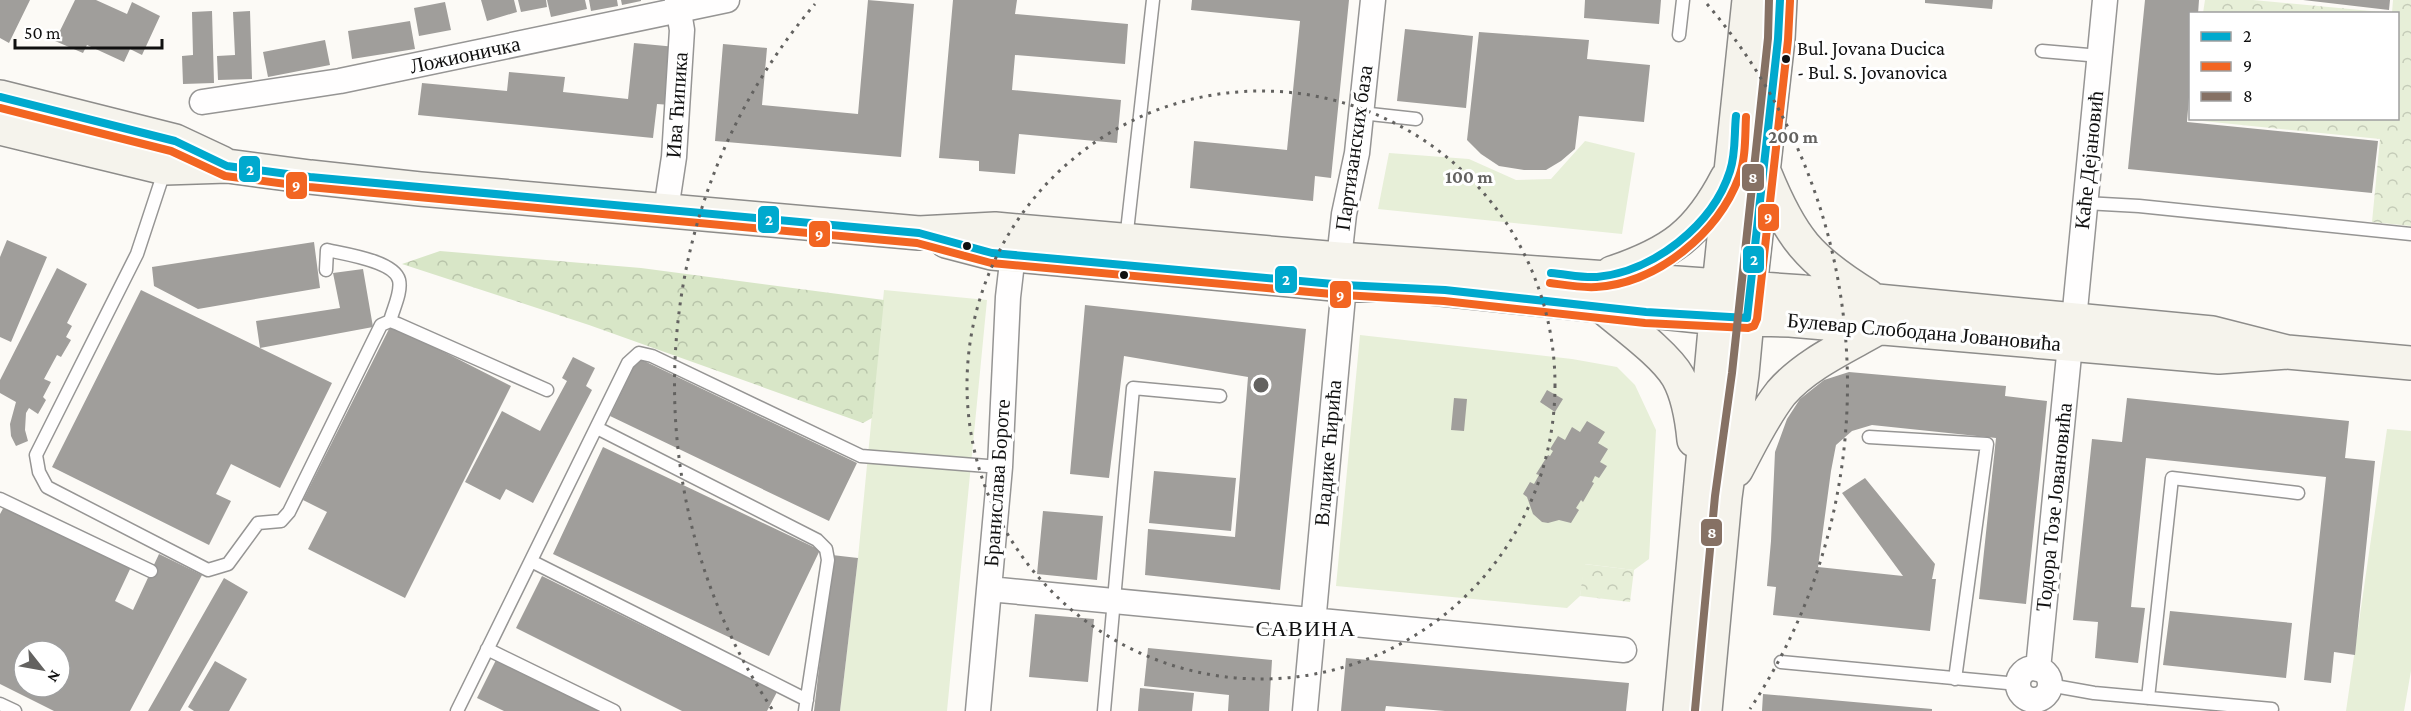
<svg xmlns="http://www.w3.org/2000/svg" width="2411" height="711" font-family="'Crimson Pro',serif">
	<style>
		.grass { fill: #e7efd8 }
		.forest { fill: url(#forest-crowns) }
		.park { fill: url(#park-crowns) }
		.building { fill: #a09e9b; fill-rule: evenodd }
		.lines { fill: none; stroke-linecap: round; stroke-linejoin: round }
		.lane-casing { stroke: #969594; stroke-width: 15 }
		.street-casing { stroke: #969594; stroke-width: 27 }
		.secondary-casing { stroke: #8d8c8a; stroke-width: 36 }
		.lane { stroke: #fffefe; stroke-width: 12 }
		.street { stroke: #fffefe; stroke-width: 24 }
		.secondary { stroke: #f5f3ec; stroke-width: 33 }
		.bus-1-casing { stroke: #fff; stroke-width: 12 }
		.bus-2-casing { stroke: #fff; stroke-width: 12 }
		.bus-3-casing { stroke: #fff; stroke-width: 12 }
		.bus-1 { stroke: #00a9ce; stroke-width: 8 }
		.bus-2 { stroke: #f26522; stroke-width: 8 }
		.bus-3 { stroke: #867164; stroke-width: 8 }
		.ring { fill: none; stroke: #636260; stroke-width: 3; stroke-dasharray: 3 6 }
		.bus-dot { fill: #101010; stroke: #fff; stroke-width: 2 }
		.labels { text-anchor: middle; stroke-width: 6; stroke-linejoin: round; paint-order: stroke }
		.bus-label { font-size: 20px; fill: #101010; stroke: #fff; text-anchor: start }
		.street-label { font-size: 21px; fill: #101010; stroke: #fff }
		.neighbourhood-label { font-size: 22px; letter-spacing: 1.5px; fill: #101010; stroke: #fff }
		.centre { fill: #636260; stroke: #fff; stroke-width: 3 }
		.ring-label { font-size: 18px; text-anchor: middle; font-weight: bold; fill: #636260; stroke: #fff; stroke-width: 6; stroke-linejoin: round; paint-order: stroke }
		.line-badge { stroke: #fff; stroke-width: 2 }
		.badge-label { font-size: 16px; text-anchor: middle; font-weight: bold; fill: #fff }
	</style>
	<defs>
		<pattern id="forest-crowns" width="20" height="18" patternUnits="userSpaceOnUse" patternTransform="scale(1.5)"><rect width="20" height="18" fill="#d8e6c7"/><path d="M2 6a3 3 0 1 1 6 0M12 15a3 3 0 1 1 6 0" fill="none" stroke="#b8c4aa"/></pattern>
		<pattern id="park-crowns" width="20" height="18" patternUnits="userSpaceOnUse" patternTransform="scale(1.5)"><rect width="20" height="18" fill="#e7efd8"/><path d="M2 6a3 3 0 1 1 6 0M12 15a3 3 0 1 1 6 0" fill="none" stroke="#c5ccb8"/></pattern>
	</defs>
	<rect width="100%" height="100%" fill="#fcfaf6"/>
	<path class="grass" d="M1585,141L1635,153L1622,234L1378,209L1389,153L1469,159L1516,180L1551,179Z
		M884,290L987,300L947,711H840L858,558Z
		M1360,335L1572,359L1617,367L1635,385L1656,430L1649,559L1634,570L1585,564L1580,596L1567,608L1336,586Z
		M2387,429L2411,431V671L2404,711H2346Z"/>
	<path class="forest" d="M440,251L641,268L884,300L872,418L863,423L589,325L402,264Z"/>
	<path class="park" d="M2205,0H2253L2392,13L2393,0H2411V226L2372,222L2380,139L2193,120V118H2398V14L2203,13Z
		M1584,564L1634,570L1630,602L1580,596Z"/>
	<path class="building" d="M0,0H30L9,43L0,38Z
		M75,0H96L127,14L132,2L160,16L142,55L130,49L124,62L87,45L83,53L55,41Z
		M481,0H514L517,12L487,21Z
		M518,0H546L547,7L521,12Z
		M547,0H585L587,9L551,17Z
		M589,0H617L618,6L591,11Z
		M621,0H641V1L622,5Z
		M868,0L914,4L901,157L715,141L723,44L767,48L762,105L858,114Z
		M953,0H1017L1015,14L1128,24L1125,64L1015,55L1012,90L1121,100L1117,143L1019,134L1015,174L979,171V161L939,158Z
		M1192,0H1349L1331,178L1315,176L1313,201L1190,188L1194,141L1287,150L1300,21L1191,10Z
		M1585,0H1661L1659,24L1584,18Z
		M1925,0H1993L1992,9L1925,3Z
		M2145,0H2199L2198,14H2190V85L2187,122L2378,141L2372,193L2128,169Z
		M2303,0H2390L2389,10Z
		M445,2L451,30L419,36L414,8Z
		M212,11L214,83L183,84L182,56L193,55L192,12Z
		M250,11L252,79L218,80L217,56L235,55L233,12Z
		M410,21L415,49L352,59L348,31Z
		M1405,29L1473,36L1466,108L1397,101Z
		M1479,32L1589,40L1587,59L1650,65L1644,122L1579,116L1575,149L1561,161L1546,170H1524L1499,166L1481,154L1467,140Z
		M325,40L330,65L268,77L263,52Z
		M634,43L676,47L671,105L657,104L653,138L418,115L422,83L507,91L509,72L565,77L563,92L628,99Z
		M7,240L47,257L11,342L0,337V257Z
		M314,242L320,288L198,309L154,286L152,267Z
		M57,268L87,284L67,323L72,326L66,337L71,340L61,357L57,355L44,379L51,382L43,397L46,400L38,414L29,408L26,413L25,430L28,441L16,446L11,436L10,424L16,402L0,393V380Z
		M363,269L373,327L260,348L332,383L280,488L231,464L216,494L231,501L209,545L52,467L141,290L260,348L256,321L340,308L333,273Z
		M1085,305L1306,329L1280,590L1145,575L1148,529L1235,537L1248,377L1124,356L1109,478L1070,474Z
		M391,325L511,386L405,598L308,549L327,512L303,500Z
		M573,357L595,368L586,386L592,390L533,503L506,489L500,500L465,482L502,411L540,431L567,381L562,378Z
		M638,358L857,463L829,521L610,416Z
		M1849,372L2006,386L2005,396L2047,401L2026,604L1979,599L1996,438L1872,425L1852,431L1836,445L1831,471L1818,567L1903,576L1842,493L1865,478L1935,564L1932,579H1936L1930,631L1773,615L1776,587L1767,586L1771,541L1775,452L1787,419L1800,399L1824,380Z
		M1547,390L1563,399L1555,412L1540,402Z
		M1454,398L1467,399L1464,431L1451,430Z
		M2127,398L2349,421L2345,458L2375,461L2355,655L2334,652L2331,683L2304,680L2326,477L2146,458L2131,607L2145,608L2138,663L2095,658L2098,622L2073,620L2092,439L2122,442Z
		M1587,421L1605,432L1598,443L1608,449L1600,462L1607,466L1599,478L1595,476L1592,482L1594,483L1583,502L1581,500L1576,508L1579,510L1571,523L1559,520L1548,523L1542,522L1533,514L1527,497L1523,494L1530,482L1534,484L1539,475L1536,474L1548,455L1550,456L1553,451L1550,449L1558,436L1565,440L1572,427L1580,432Z
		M603,447L820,550L769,656L553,554Z
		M1154,471L1236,478L1231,531L1149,523Z
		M5,505L131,567L115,601L133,610L159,554L202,575L130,711H54L0,684V514ZM24,651H60V687H24Z
		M1043,511L1103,516L1097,580L1037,574Z
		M832,555L858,558L840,711H814Z
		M542,576L777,692L767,711H682L516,628Z
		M224,578L248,592L180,711H148Z
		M2170,611L2292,623L2286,678L2163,665Z
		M1035,614L1094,619L1088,682L1029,677Z
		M1148,648L1272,660L1269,711H1228L1229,695L1144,686Z
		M497,658L606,711H504L477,698Z
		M1346,658L1629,683L1626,711H1445L1386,706L1385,711H1341Z
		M215,661L247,679L229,711H194L188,707Z
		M1140,688L1194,693L1192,711H1138Z
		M1763,694L1932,709V711H1762Z"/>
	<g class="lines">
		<g class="lane-casing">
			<path id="lane" d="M1679,35L1683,0
				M2042,51L2100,56
				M1361,113L1416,119
				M165,169L137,254L36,455L39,472L47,487L208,570L228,564L258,523L281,521L289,512L381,325L390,321L398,324L547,390
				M2085,203L2139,206L2411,234
				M1126,240L1153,0
				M326,270L327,250C345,254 394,261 399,280C402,292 393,309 390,321
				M597,428L817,540L826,549L828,560L805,711
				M1869,437L1987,444L1955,679
				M0,499L151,571
				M531,561L807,700
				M487,649L614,711
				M1781,662L2018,684
				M2049,685L2094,693L2272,709
				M2148,698L2172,478L2298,493
				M0,704L15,711
				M457,711L628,363L639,353L652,356L861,456L1000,467
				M1104,711L1133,388L1220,396"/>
		</g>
		<g class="street-casing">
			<path id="street" d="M202,102L340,81L727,0
				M666,210L674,157L682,30L677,0
				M1339,259L1344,214L1357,153L1373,0
				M2074,320L2105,0
				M989,589L1624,650
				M2018 684a16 16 0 1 1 32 0a16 16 0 1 1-32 0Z
				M2038,669L2070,345
				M978,711L1000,467L1008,297L1013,254
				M1305,711L1344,285"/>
		</g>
		<g class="secondary-casing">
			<path id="secondary" d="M0,97L175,141L222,163
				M0,128L165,168L227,166L310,177L420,189L919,233L995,229L1339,259L1803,292L1877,301L2212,333L2287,352
				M1765,174C1791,238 1809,260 1868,296
				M946,241L992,253L1344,285H1403L1717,318L1790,320L2219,357L2287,352L2411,363
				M1612,273C1671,253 1698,234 1727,178
				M1602,306C1623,324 1665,354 1678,377C1688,395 1692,419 1694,440
				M1736,470C1750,444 1763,416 1781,393C1806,364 1845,347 1878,328
				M1680,711L1719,286L1749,0
				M1705,711L1725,497L1742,374L1750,288L1778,39L1780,0"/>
		</g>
		<use href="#lane" class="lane"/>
		<use href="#street" class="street"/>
		<use href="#secondary" class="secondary"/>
		<g class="bus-1-casing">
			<path id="bus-1" d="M0,97L175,141L227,166L310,177L919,233L992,253L1344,285L1445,290L1646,312L1747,318L1778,39L1780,0
				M1551,273C1566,274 1581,278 1597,277C1653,272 1713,225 1730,171C1736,153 1734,134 1736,116"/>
		</g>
		<g class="bus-2-casing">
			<path id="bus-2" d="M0,108L171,151L225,176L309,187L917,243L991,263L1343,295L1444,301L1645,323L1748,328L1754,326L1757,319L1788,40L1790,1
				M1550,283C1565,285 1581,288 1596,287C1658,283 1718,233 1739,177C1746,158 1745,136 1746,117"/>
		</g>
		<g class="bus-3-casing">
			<path id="bus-3" d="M1695,710L1715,496L1732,373L1768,38L1769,0"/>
		</g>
		<use href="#bus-1" class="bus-1"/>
		<use href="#bus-2" class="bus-2"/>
		<use href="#bus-3" class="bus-3"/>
	</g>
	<g class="ring">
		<circle cx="1261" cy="385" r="294"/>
		<path d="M772 709A587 587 0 0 1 815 4M1707 4A587 587 0 0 1 1750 709"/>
	</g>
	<g class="bus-dot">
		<circle cx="1786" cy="59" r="5"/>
		<circle cx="967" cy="246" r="5"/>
		<circle cx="1124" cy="275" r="5"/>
	</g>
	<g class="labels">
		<g class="bus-label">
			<text x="1797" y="55">Bul. Jovana Ducica<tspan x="1797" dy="24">- Bul. S. Jovanovica</tspan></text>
		</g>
		<g class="street-label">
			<text transform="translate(465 55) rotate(-12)" y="7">Ложионичка</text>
			<text transform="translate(677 105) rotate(-86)" y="7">Ива Ћипика</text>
			<text transform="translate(1354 148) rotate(-82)" y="7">Партизанских база</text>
			<text transform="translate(2089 160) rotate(-84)" y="7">Каће Дејановић</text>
			<text transform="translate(1924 332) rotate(5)" y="7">Булевар Слободана Јовановића</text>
			<text transform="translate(1328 453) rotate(-85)" y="7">Владике Ћирића</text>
			<text transform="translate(997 483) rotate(-86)" y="7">Бранислава Бороте</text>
			<text transform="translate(2054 507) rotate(-84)" y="7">Тодора Тозе Јовановића</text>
		</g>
		<g class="neighbourhood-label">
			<text x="1306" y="636">САВИНА</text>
		</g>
	</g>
	<circle cx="1261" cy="385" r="9" class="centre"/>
	<g class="ring-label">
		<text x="1793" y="143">200 m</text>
		<text x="1469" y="183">100 m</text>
	</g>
	<g class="line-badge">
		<rect x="238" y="155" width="23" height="28" rx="6" fill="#00a9ce"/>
		<rect x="1741" y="163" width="24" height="29" rx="6" fill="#867164"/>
		<rect x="285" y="171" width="23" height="29" rx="6" fill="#f26522"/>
		<rect x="1757" y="203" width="23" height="29" rx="6" fill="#f26522"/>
		<rect x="757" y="205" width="23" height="29" rx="6" fill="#00a9ce"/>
		<rect x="808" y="220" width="23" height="28" rx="6" fill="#f26522"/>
		<rect x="1742" y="245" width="23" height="29" rx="6" fill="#00a9ce"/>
		<rect x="1274" y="265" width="24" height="29" rx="6" fill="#00a9ce"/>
		<rect x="1329" y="280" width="23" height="29" rx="6" fill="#f26522"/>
		<rect x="1700" y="518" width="23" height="29" rx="6" fill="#867164"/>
	</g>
	<g class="badge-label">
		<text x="250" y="175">2</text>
		<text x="1753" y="183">8</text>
		<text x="296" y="191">9</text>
		<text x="1768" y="223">9</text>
		<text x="769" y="225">2</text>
		<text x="819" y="240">9</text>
		<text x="1754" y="265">2</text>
		<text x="1286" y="285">2</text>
		<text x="1340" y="301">9</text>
		<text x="1712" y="538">8</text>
	</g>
	<rect x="2189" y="12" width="210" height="108" fill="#ffffff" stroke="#9f9f9f" stroke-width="1.5"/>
	<rect x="2201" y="32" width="30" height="9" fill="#00a9ce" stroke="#9f9f9f" stroke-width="1.5"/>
	<text x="2243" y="42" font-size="18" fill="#101010">2</text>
	<rect x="2201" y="62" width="30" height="9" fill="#f26522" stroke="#9f9f9f" stroke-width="1.5"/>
	<text x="2243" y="72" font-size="18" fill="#101010">9</text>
	<rect x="2201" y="92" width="30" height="9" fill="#867164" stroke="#9f9f9f" stroke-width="1.5"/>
	<text x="2243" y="102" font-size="18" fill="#101010">8</text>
	<g transform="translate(42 669) rotate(121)"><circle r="28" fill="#ffffff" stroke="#9f9f9f" stroke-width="1.5"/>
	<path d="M0-4.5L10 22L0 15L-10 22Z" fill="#636260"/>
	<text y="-9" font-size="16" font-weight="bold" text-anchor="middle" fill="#101010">N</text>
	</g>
	<path d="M15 39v9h147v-9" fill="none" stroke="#101010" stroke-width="3"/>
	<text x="24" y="39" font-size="18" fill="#101010" stroke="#ffffff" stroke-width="4.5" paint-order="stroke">50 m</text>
</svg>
